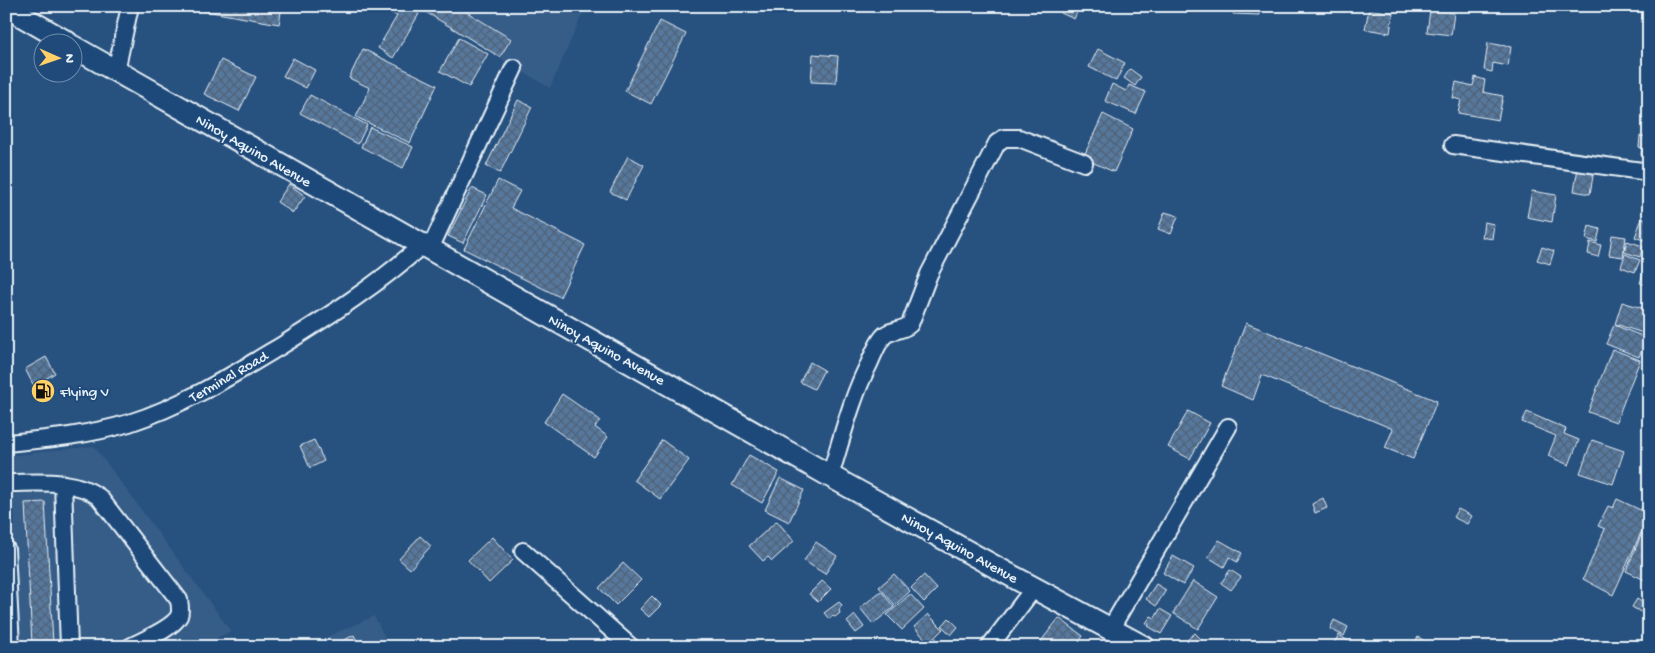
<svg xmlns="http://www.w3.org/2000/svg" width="1655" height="653" font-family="'Gochi Hand',sans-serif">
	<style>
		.built { fill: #355d88 }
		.building { fill: url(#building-cross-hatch); stroke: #e8f1f8 }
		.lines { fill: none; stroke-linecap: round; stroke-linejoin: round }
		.minor-casing { stroke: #e8f1f8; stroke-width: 20 }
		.major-casing { stroke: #e8f1f8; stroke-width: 25 }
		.minor { stroke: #1f4a7a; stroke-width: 16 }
		.major { stroke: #1f4a7a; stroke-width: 21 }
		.labels { text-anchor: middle; stroke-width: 4; stroke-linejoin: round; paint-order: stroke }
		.street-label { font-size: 15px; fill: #e8f1f8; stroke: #1f4a7a }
		.poi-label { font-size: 15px; fill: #e8f1f8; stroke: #1f4a7a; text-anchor: start }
	</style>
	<defs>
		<pattern id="building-cross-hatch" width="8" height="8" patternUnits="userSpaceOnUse" patternTransform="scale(1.25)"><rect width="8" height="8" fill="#57789d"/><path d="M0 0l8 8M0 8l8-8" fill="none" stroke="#4f6278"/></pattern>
	</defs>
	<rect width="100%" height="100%" fill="#27517f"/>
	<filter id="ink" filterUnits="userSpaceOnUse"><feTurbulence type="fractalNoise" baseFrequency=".02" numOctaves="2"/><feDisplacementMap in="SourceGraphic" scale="10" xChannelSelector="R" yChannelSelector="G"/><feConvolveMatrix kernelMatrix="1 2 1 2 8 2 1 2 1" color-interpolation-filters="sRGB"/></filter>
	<g filter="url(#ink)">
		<path class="built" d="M412,6H586L550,88Z
			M94,446L231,631L199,647H6V456Z
			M374,616L390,647H304Z"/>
		<path class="building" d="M177,6H282L279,24Z
			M407,6L419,14L393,58L378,48L397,16L381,7Z
			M430,6H457L511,39L500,57L426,12Z
			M1064,6H1080L1074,19L1061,13Z
			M1233,6H1259V15L1233,14Z
			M1332,6H1346L1345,12L1332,10Z
			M1369,9L1393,13L1390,33L1365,29Z
			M1430,10L1454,13L1451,35L1427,32Z
			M660,21L686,34L651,104L625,91Z
			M459,38L488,54L469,87L440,71Z
			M1488,43L1511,47L1508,66L1493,63L1492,72L1484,70Z
			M363,49L437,85L410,143L356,117L370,88L349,78Z
			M1098,49L1125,63L1116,81L1089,67Z
			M813,54L838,56L836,83L811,82Z
			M293,58L315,70L306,88L283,76Z
			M221,60L256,77L239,111L204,94Z
			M1130,69L1141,77L1135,86L1124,78Z
			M1475,77L1485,80L1483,92L1503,96L1498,120L1458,113L1461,100L1453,98L1456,82L1473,86Z
			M1112,84L1126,91L1129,85L1146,92L1136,114L1105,101Z
			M310,95L367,125L358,144L300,113Z
			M518,100L532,107L500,173L486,166Z
			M1103,114L1133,129L1114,172L1083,158Z
			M370,127L413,147L403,168L361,147Z
			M1646,131L1649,132V156L1641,155L1642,148L1639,147L1640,136L1645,137Z
			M628,156L644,165L626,200L610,192Z
			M1578,168L1594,170L1590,194L1574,191Z
			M498,180L520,191L511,208L585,245L560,297L464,249Z
			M289,184L305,196L293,213L277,202Z
			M472,188L487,195L463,243L448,236Z
			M1532,191L1556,195L1552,222L1527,217Z
			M1165,212L1178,216L1171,234L1158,229Z
			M1642,218L1649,221V242L1635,237Z
			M1484,222L1494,224L1492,239L1482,237Z
			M1589,226L1600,229L1597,242L1586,239Z
			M1612,235L1626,237L1623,257L1609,255Z
			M1627,241L1643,246L1640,257L1624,252Z
			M1590,242L1601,245L1598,257L1588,254Z
			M1542,247L1554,251L1550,264L1537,260Z
			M1625,254L1640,260L1635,272L1621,267Z
			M1643,274L1649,276V286L1640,283Z
			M1622,302L1649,310V315L1643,333L1615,324Z
			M1246,323L1437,401L1413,459L1385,448L1393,429L1262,375L1253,400L1221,386Z
			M1614,325L1647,338L1639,357L1606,344Z
			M1612,349L1640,360L1616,422L1588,412Z
			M46,357L55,373L34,386L25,369Z
			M810,362L824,370L814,389L800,382Z
			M562,394L600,420L595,427L608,437L594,457L544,422Z
			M1188,411L1210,423L1190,459L1168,447Z
			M1527,412L1566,429L1564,434L1579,440L1569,465L1548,456L1556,436L1522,422Z
			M314,440L324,461L310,468L300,446Z
			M662,440L689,460L660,499L634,480Z
			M1592,440L1624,451L1613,484L1580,473Z
			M749,455L779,472L762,503L732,485Z
			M780,478L804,490L789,522L765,510Z
			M1647,496L1649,497V513L1641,509Z
			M1323,498L1327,508L1315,513L1312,504Z
			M1617,499L1649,514V515L1613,595L1583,579L1605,529L1598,526L1608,506L1613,508Z
			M45,502L53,643L32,644L25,503Z
			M1458,509L1472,516L1467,524L1453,517Z
			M777,521L794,541L772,561L768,557L763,561L749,546Z
			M1642,533L1649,536V582L1626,571Z
			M420,536L431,546L410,569L399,559Z
			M492,537L513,560L489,583L468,560Z
			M1219,540L1242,553L1237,562L1229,557L1224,567L1208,557Z
			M816,542L837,556L825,574L804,561Z
			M1173,556L1194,568L1183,585L1163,573Z
			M623,563L641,580L616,605L599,588Z
			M1230,570L1241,577L1231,590L1221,583Z
			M894,574L910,591L895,605L879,587Z
			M924,575L937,589L924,602L911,588Z
			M822,581L831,589L818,602L809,594Z
			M1193,581L1218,597L1198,629L1173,613Z
			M1156,584L1166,590L1156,606L1146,599Z
			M881,591L894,607L873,624L860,608Z
			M910,594L924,609L902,630L887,615Z
			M652,596L661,605L649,617L640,609Z
			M1637,599L1649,607V617L1632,607Z
			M839,602L842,605L839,610L840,613L835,617L833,616L829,619L824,613Z
			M1160,609L1172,616L1161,634L1148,626L1149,624L1146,623L1151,616L1155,618Z
			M928,614L943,629L929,643L914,627Z
			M855,615L864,627L856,633L847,622Z
			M949,618L958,627L951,635L942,626Z
			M1059,618L1083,636L1076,647H1048L1041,641Z
			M1334,620L1348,627L1344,636L1330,629Z
			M1195,633L1206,644L1203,647H1191L1186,641Z
			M354,635L360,647H331Z
			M1339,635L1354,645V647H1331Z
			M1418,637L1433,646V647H1412Z
			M924,638L930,644L936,638L940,643L937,647H922L919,644Z"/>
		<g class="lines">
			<g class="minor-casing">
				<path id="minor" d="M116,71L130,6
					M1453,145L1649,172
					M430,249L514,68
					M6,443C47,439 90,435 129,423C185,405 234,374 284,344C332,314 380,283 422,245
					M830,476C842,438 851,399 869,364C873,355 877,344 883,337C889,329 902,332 910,324L929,274L997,143L1004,138H1019L1084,163
					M6,483C37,483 73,478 99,497L179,600C180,606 181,611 179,616C172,629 143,640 130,647
					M63,484L69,647
					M6,549L11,647
					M523,551L631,647
					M1111,628L1228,427
					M989,647L1034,588"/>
			</g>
			<g class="major-casing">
				<path id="major" d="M6,7L67,42
					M72,46L830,476L1021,581L1144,647"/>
			</g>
			<use href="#minor" class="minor"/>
			<use href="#major" class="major"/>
		</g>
	</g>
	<defs>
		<g id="fuel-disc" transform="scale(1.25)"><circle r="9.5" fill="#ffd166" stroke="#1f4a7a"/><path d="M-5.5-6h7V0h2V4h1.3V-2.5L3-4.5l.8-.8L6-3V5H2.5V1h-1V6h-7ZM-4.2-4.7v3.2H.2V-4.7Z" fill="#111"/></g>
	</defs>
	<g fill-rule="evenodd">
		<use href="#fuel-disc" x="43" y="391"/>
	</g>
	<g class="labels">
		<g class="street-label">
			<text transform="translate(254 150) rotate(30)" y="5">Ninoy Aquino Avenue</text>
			<text transform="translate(607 349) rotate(29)" y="5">Ninoy Aquino Avenue</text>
			<text transform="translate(228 376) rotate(-30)" y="5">Terminal Road</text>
			<text transform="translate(960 547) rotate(29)" y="5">Ninoy Aquino Avenue</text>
		</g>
		<g class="poi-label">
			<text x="60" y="396">Flying V</text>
		</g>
	</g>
	<rect width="1655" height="653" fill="none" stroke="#1f4a7a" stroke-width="25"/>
	<rect x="12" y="12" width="1630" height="628" fill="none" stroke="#e8f1f8" stroke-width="2" filter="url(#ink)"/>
	<g transform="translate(58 58) rotate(92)"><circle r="24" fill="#1f4a7a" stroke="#6f8dac"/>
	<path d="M0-4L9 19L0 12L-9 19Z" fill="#ffd166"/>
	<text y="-8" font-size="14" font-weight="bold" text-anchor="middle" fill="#e8f1f8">N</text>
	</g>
</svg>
